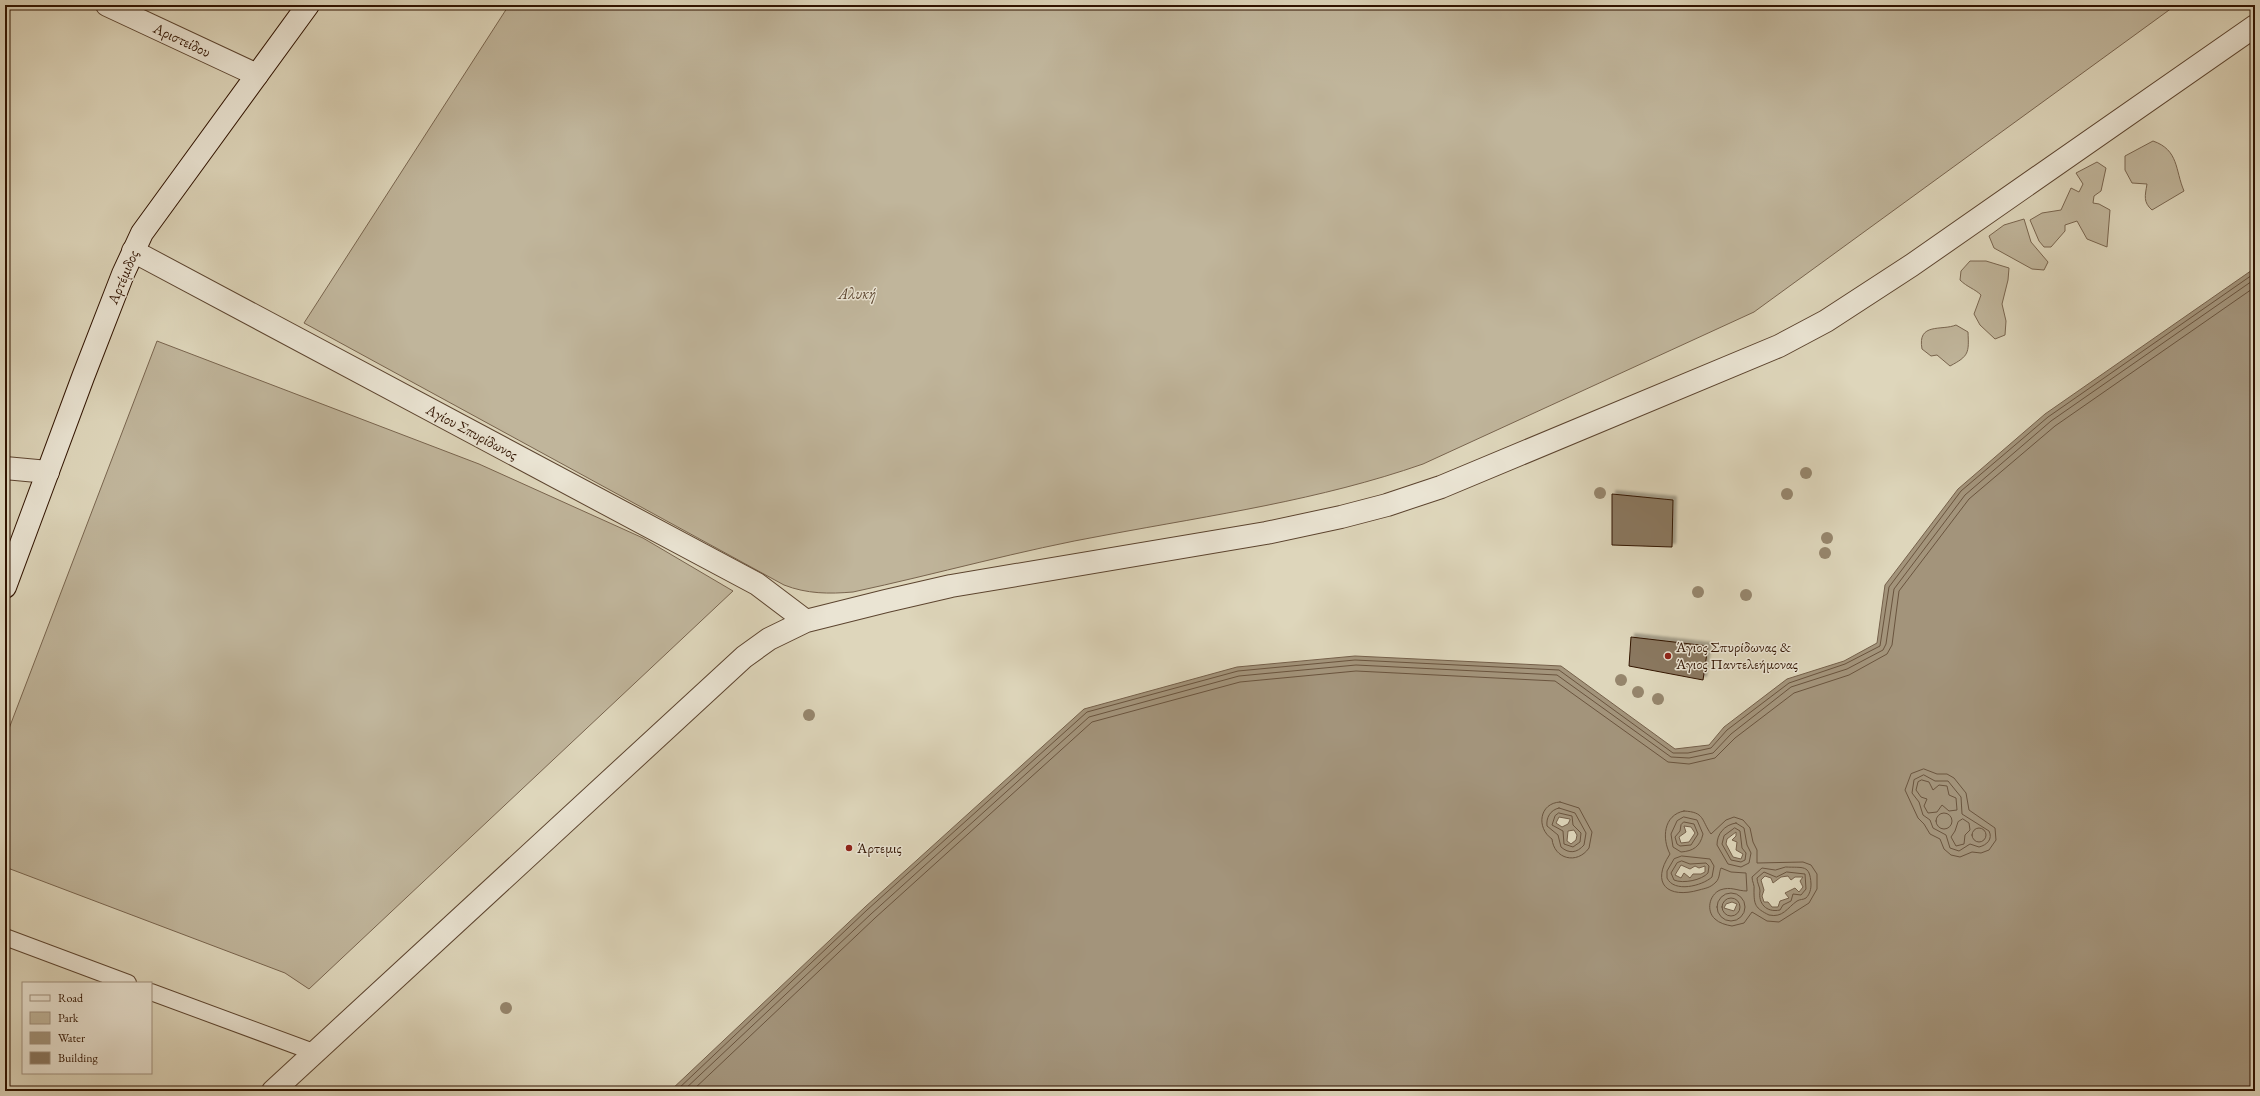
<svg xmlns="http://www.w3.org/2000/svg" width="2260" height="1096" font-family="'EB Garamond',serif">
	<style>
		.green { fill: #c0b59b; stroke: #78644e }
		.water { fill: #a3947b; stroke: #75604a; fill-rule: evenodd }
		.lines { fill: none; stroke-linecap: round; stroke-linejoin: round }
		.shore { stroke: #6a543e; stroke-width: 1 }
		.building { fill: #8a7861; stroke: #301300; filter: url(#shadow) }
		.service-casing { stroke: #5c442f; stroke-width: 18 }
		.minor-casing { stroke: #5c442f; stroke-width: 24 }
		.secondary-casing { stroke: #301300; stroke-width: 24 }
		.service { stroke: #eae4d3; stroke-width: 16 }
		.minor { stroke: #eae4d3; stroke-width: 22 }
		.secondary { stroke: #eae4d3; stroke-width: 22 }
		.tree { fill: #96866d }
		.poi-dot { fill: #8f2418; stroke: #eae4d3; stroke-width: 1.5 }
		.labels { text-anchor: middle; stroke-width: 3; stroke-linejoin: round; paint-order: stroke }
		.street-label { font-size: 15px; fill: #301300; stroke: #eae4d3 }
		.park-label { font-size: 15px; font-style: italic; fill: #5b442e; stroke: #eae4d3 }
		.poi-label { font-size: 15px; fill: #301300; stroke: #eae4d3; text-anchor: start }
	</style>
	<defs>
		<filter id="shadow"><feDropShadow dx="3.5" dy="-3.5" stdDeviation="1" flood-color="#0004"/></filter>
	</defs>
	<rect width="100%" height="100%" fill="#ded6bb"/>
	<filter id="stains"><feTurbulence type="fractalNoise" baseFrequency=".005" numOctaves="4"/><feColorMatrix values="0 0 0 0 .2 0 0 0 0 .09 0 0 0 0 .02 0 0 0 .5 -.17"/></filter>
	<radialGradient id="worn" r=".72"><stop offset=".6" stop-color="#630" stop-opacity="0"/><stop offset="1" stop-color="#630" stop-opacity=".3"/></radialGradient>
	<path class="green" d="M509,5H2176L1754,312L1423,464C1320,500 1213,515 1106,535C1021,550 937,574 853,592C829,594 807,594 784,585L304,323Z
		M2153,141C2179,150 2175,170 2184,191L2152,210C2143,202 2145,196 2147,184L2132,183L2125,170V156Z
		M2097,162L2106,168L2101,191L2094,196L2093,203L2099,204L2110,210L2107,247L2087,239L2077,221L2065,225V231L2051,247H2044L2039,241L2030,220L2042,213L2061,210L2071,188L2079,192L2083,184L2076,173Z
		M2024,219L2031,242L2048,262L2044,270L2032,269L1994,248L1989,236L2004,225Z
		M1970,261H1986L2009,268L2008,280L2002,304L2006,321L2005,335L1995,339L1980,325L1974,314L1981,295C1975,289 1967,287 1960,280L1961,271Z
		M1956,325L1968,332C1969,353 1969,356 1950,366L1937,355L1931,356L1922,349C1917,322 1942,331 1956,325Z
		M157,341L479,464L643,538L733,591L309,989L285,973L5,867V739Z"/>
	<path class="water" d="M2255,268V1091H670L865,907L1084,709L1237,667L1355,656L1561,666L1675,749L1709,745L1724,727L1787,679L1844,661L1877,643L1885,585L1958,489L2045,414ZM1559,817L1570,819V820L1568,824L1562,827L1556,823ZM1684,826L1691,827L1695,833L1689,842L1681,843L1679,837L1686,832ZM1574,830L1577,835L1576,840L1571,844L1567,841L1568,831ZM1736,832V836L1732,840L1737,842L1736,850L1743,854L1741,859L1733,857L1726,844L1727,839ZM1681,865L1690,869L1695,866L1699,868L1705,866V872L1701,874H1693L1690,878L1684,873L1681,878L1675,875ZM1765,876L1771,878L1773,883L1781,877L1788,876L1791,880L1795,877H1803L1800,881L1803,887L1799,892L1795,888L1785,893L1789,898L1780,901L1778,907H1772L1768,902H1764L1762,896L1764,890L1761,880ZM1732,902L1737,904L1734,911L1724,908L1726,904Z"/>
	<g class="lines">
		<path class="shore" d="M1924,769L1937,774H1947L1954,778L1966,793L1969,810L1995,828L1996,840L1989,850L1981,853L1972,852L1960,857L1951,855L1944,849L1940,839L1930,834L1924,824L1918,818L1905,790L1911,774Z
			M1924,775L1935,781H1948L1961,797L1962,814L1989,831C1993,839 1987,845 1979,847L1970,844L1959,851L1950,848L1946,835L1933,828L1930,820L1923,815L1919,802L1912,793L1914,780Z
			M1922,780L1929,782L1933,790L1939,785L1947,786L1949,795L1956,798L1957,810L1949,811L1942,805L1937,812L1928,813L1924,806L1927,799L1921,797L1916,790L1918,782Z
			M1560,802L1579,808L1592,832L1589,848C1577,865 1554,859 1552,839C1536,828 1539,803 1560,802Z
			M1559,808L1575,813L1586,833L1584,845C1577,853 1569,854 1561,847L1558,835L1547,826C1546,818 1550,810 1559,808Z
			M1684,811C1705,812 1701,820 1711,834L1726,820L1734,817L1743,820L1750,828L1753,842L1757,850V863L1803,862L1811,865L1817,874V889L1809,903L1779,922L1767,921L1752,912L1744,923L1732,926C1726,925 1719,923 1715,919C1706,911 1709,895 1720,890C1731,886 1737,891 1747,891L1746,873L1731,872L1721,868C1719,872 1720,878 1716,882C1710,888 1706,888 1699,890C1668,899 1650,884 1670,854C1662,839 1663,815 1684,811Z
			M1559,813L1572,816L1573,825L1581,833L1580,842L1573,847L1564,844L1563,831L1552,825L1555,816Z
			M1936 821a8 8 0 1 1 16 0a8 8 0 1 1-16 0Z
			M1684,817L1697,820L1703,834C1700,847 1693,851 1681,852L1673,847L1671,834L1677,821Z
			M1963,819L1969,823L1970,830L1965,835L1964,844L1956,846L1951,837L1955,831L1958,822Z
			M1684,822L1694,824L1698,834L1691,845L1680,846L1677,844L1675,837L1680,831L1681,825Z
			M1736,823L1744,828L1747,845L1751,853L1749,863L1741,867L1728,864L1717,845C1717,834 1724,825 1736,823Z
			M1735,828L1740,831L1742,848L1746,853L1745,860L1741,862L1731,860L1722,844L1724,836Z
			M1972 835a7 7 0 1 1 14 0a7 7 0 1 1-14 0Z
			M1682,856L1710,859L1714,866L1712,877C1702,886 1674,893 1667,878V871L1674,859Z
			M1682,861L1690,864L1706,863L1709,866L1708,873C1702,880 1683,884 1674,880L1671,873L1677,863Z
			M1786,867C1803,868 1810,864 1811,884C1811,889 1810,894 1806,898C1803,900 1800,899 1797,901C1787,908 1783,918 1769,915C1755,908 1754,905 1754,890C1755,885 1752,882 1752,877L1762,868L1775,870Z
			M1787,872L1805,874L1806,889L1801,895L1793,894L1791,901L1783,905L1780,910C1766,913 1758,903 1760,891C1760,887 1757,883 1757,878L1764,872L1776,877Z
			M1717 907a14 14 0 1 1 28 0a14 14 0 1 1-28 0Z
			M1722 907a9 9 0 1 1 18 0a9 9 0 1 1-18 0Z
			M676,1091L867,910L1087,712L1238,671L1355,660L1559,670L1673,753H1688L1711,748L1727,730L1789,683L1845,664L1880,646L1889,587L1961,491L2048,417L2255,273
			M683,1091L871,914L1089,717L1239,676L1356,665L1557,675L1671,757L1689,758L1713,753L1731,734L1791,687L1847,669L1883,650L1886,644L1894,589L1965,495L2051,421L2255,279
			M692,1091L875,918L1092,722L1240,682L1356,671L1555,681L1668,762L1689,764L1715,758L1735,738L1794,693L1849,675L1887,654L1892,645L1899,591L1969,499L2055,426L2255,287"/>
	</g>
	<path class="building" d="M1612,494L1673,500L1672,547L1612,545Z
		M1631,637L1708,646L1703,680L1629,666Z"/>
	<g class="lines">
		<g class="service-casing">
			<path id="service" d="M5,937L128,983
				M151,992L316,1053"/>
		</g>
		<g class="minor-casing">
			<path id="minor" d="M107,5L257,75
				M133,251L757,584L806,621
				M5,468L48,472
				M273,1091L744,657L769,639L806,621L886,601L951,586L1266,533L1341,517L1387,505L1441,487L1779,346L1826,321L1912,265L2255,26"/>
		</g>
		<g class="secondary-casing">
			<path id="secondary" d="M5,587L83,377L123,274L142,233L308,5"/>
		</g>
		<use href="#service" class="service"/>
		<use href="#minor" class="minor"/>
		<use href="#secondary" class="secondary"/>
	</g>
	<g class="tree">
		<circle cx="1806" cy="473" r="6"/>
		<circle cx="1600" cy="493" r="6"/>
		<circle cx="1787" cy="494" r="6"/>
		<circle cx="1827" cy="538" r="6"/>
		<circle cx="1825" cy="553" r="6"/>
		<circle cx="1698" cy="592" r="6"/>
		<circle cx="1746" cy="595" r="6"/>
		<circle cx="1621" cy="680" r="6"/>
		<circle cx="1638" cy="692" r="6"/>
		<circle cx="1658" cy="699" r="6"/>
		<circle cx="809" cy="715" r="6"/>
		<circle cx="506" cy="1008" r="6"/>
	</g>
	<g class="poi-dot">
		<circle cx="1668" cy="656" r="4"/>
		<circle cx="849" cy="848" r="4"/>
	</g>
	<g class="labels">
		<g class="street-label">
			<text transform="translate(182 40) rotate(25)" y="5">Αριστείδου</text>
			<text transform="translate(123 277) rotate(-67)" y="5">Αρτέμιδος</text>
			<text transform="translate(472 432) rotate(28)" y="5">Αγίου Σπυρίδωνος</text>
		</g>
		<g class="park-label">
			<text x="857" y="299">Αλυκή</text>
		</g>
		<g class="poi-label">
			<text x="1676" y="652">Άγιος Σπυρίδωνας &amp;<tspan x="1676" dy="17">Άγιος Παντελεήμονας</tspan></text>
			<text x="857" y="853">Άρτεμις</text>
		</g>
	</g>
	<rect width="2260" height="1096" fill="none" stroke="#ded6bb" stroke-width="20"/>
	<rect x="6" y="6" width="2248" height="1084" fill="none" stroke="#301300" stroke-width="2"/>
	<rect x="10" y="10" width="2240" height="1076" fill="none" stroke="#301300"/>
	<rect x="22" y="982" width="130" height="92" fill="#eae4d3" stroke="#a0907f"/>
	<rect x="30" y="995" width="20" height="6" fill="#eae4d3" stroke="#a0907f"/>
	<text x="58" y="1002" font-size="12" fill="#301300">Road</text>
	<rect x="30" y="1012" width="20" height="12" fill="#c0b59b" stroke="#a0907f"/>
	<text x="58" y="1022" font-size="12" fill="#301300">Park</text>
	<rect x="30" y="1032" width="20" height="12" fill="#a3947b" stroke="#a0907f"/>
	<text x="58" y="1042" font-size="12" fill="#301300">Water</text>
	<rect x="30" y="1052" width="20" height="12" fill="#8a7861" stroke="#a0907f"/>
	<text x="58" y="1062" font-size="12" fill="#301300">Building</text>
	<rect width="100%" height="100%" filter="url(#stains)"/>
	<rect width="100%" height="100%" fill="url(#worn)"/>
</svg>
